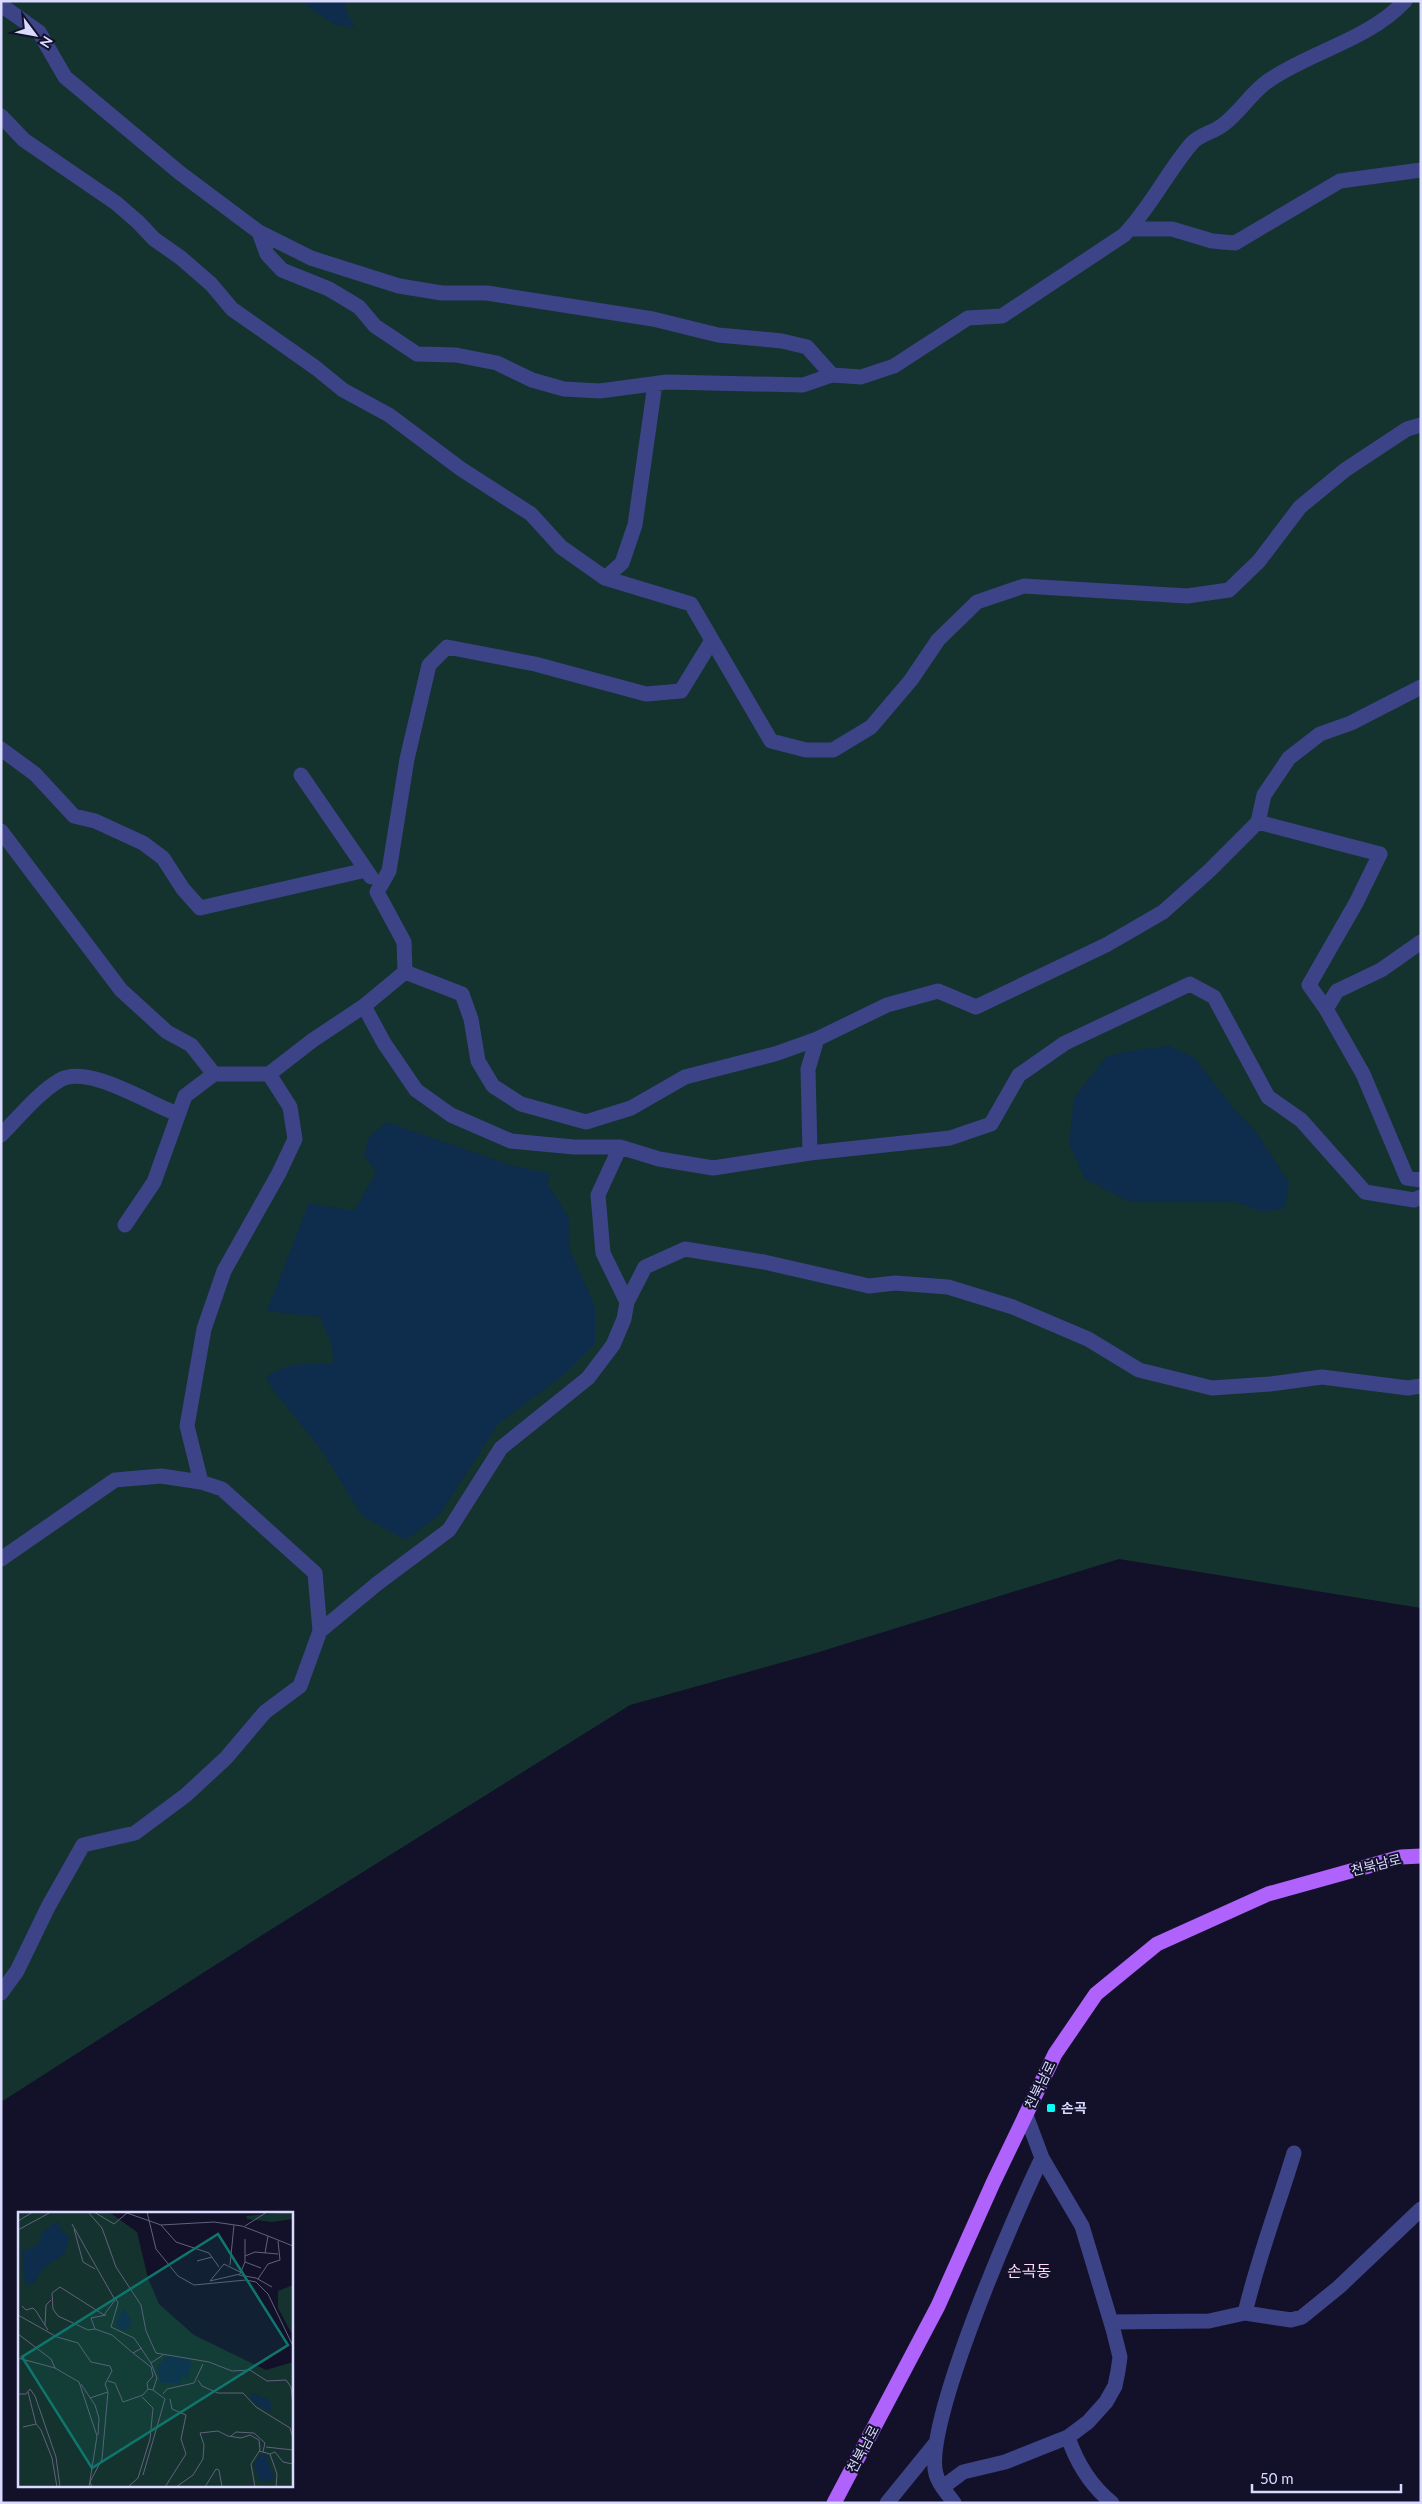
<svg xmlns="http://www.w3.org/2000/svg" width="1422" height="2504" font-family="Lato,'Noto Sans KR',sans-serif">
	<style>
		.green { fill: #14332e }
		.water { fill: #0e2c4b }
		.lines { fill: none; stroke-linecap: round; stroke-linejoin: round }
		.minor { stroke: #3d4387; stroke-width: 15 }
		.major { stroke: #af62fc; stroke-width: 15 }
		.poi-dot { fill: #08fbf4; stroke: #121129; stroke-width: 2 }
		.labels { text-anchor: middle; stroke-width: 4; stroke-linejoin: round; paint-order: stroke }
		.street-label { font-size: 14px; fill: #d9dafe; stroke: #121129 }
		.poi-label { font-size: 14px; font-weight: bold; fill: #d9dafe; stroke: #121129; text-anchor: start }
		.quarter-label { font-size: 16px; fill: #fedbf6; stroke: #121129 }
		.inset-road { fill: none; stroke: #62617e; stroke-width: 1 }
		.view { fill: #0f766e; fill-opacity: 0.15; stroke: #0f766e; stroke-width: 2.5 }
		.inset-edge { fill: none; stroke: #d9dafe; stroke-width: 2.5 }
	</style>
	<rect width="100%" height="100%" fill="#121129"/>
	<path class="green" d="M1,1H1421V1608L1119,1559L816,1653L630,1705L267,1932L1,2102Z"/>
	<path class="water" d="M299,1H346V11L355,28L334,24Z
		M1169,1046L1195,1058L1233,1108L1257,1133L1289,1183L1285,1208L1264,1212L1232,1201L1130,1202L1085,1179L1069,1144L1074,1098L1106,1057L1128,1051Z
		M387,1122L510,1165L551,1174L547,1183L569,1218L570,1250L595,1307V1344L565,1374L498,1424L440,1514L406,1540L362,1516L323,1452L274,1391L266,1377C290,1361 306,1364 333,1363L332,1345L320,1317L267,1311L309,1203L354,1211L376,1173L364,1154L369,1137Z"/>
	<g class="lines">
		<path class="minor" d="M1,5L39,32L65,77L180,173L259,232L311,258L399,286L442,293H487L653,319L718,335L782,341L807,347L832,375L861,377L894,366L968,318L1002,316L1124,235C1151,207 1167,172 1192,143C1200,134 1215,132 1224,124C1240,112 1251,93 1268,81C1311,51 1367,41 1405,1
			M1,116L24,140L116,203L138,222L154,239L181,258L211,284L232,309L316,368L343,390L389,415L461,469L531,514L561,547L605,578L622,563L635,525L655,384
			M1130,229H1172L1212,241L1235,243L1340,181L1421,170
			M259,232L267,254L282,270L329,289L359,307L375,326L417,354L456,355L497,363L532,380L564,389L600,391L667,382L803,385L832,375
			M605,578L691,604L771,741L806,750H833L871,727L911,680L938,640L977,602L1024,586L1187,596L1229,590L1259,561L1300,507L1345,470L1407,429L1421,425
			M1,749L35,774L74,816L95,821L143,843L163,858L183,889L200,908L366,870
			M301,775L371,877
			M1,831L121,990L167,1032L191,1045L214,1074H269L313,1040L364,1006
			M1421,942L1381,970L1337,991L1326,1009L1363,1074L1407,1178L1421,1180
			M405,972L404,942L377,892L389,871L407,759L429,665L447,647L535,664L646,694L681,691L711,642
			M1326,1009L1309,985L1356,903L1380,854L1258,822L1264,795L1289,758L1320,734L1351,723L1421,687
			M269,1074L290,1107L295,1139L279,1173L224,1271L204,1329L187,1426L201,1482L222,1489L315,1573L320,1631
			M1,1135C19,1117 38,1093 60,1080C89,1064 149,1104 178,1114
			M620,1147H574L511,1141L451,1115L416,1090L384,1043L364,1006L405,972L462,994L471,1019L478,1061L493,1086L521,1104L586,1122L631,1108L685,1077L775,1054L817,1039
			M810,1153L808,1069L817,1039L887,1005L938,991L976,1007L1106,945L1163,912L1209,871L1258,822
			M125,1225L154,1182L185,1096L214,1074
			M627,1302L603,1253L598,1195L620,1147L659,1159L713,1168L810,1153L950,1138L991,1124L1019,1075L1065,1043L1190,984L1214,997L1268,1097L1301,1120L1365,1192L1414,1200L1421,1197
			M1,1559L115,1480L161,1476L201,1482
			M1,1993L17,1971L48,1907L83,1845L135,1833L186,1795L226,1758L265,1712L300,1686L320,1631L378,1583L449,1530L501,1448L588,1378L613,1345L624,1319L627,1302L645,1267L685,1249L764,1262L869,1286L895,1283L948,1287L1013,1307L1088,1339L1139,1370L1212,1388L1270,1384L1322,1377L1408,1388L1421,1386
			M1245,2313C1258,2258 1278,2206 1294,2153
			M1111,2322L1209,2321L1245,2313L1291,2320L1302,2317L1339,2287L1421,2209
			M1068,2437C1077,2464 1090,2485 1112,2503
			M943,2487L963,2472L1005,2462L1068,2437L1088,2422L1106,2402L1115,2386L1118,2371L1120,2357L1113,2329L1082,2226L1042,2158L1026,2115
			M887,2503L935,2444
			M954,2503C948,2494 938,2484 936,2474C922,2426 1017,2209 1042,2158"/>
		<path class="major" d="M834,2503L938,2306L993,2183L1055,2054L1096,1994L1157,1944L1268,1894L1401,1857L1421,1856"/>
	</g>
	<rect class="poi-dot" x="1046" y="2103" width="10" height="10" rx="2.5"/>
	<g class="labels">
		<g class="street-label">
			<text transform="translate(1376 1865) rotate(-14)" y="5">천북남로</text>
			<text transform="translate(1040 2085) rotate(-64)" y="5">천북남로</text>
			<text transform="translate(863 2449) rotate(-62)" y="5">천북남로</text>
		</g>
		<g class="poi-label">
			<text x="1061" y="2113">손곡</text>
		</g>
		<g class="quarter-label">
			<text x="1029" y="2277">손곡동</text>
		</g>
	</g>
	<g transform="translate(18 2212)">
		<rect width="275" height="275" fill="#121129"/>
		<path d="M0,0H91L119,20L130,66L141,92L176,123L248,158L275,150V275H0ZM275,0V7L254,10L229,7L228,4ZM275,73V124L260,96V79Z" fill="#14332e"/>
		<path d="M40,9L43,18L52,25L46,43L26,55L16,71L7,73L4,40L20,32L25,19ZM106,96L113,109V113L107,118H103L98,111ZM150,143L174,149L169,168L164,163L163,171H143L139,155ZM235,181L253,189L252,201L234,189L232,185ZM248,242L256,266L248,270L241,268L236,252L241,243Z" fill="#0e2c4b"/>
		<path class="inset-road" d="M70,0L84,16L98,55L123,93L128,119L138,141L191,150L214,159L232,158L249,169L268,168L273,175L275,193M76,0L96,12L109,1L143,13L196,10L224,14L250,24M129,0L138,37L160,64L176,73L228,68L238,70L250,82L275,134M0,9L15,0M54,12L97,88L86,103L42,75L34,81L35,97L40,104L70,118L77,117L73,106L88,103M143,13L158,30L191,41L201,55M227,14L249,0M56,17L65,50L77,57M0,18L33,0M247,41L250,24L275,34M227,44L237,40L260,42M179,49L194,45M227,50L243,56M212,53L216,13M221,63L238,66L254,75M240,67L250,52L262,48L260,29M192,69L222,62L227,50V27M192,69L206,52L222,60M97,85L100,91L93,115L116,126L133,151L145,143M4,94L8,98L15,96L18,99L30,118M0,103L39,125L60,131L73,150L92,154L94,159L87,172L90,180M27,113L28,93L33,88M77,117L94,123L115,141L124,136M0,122L33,147L37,156M115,141L133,155L135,164L129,171L130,177L135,178L139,166L133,151M0,146L37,156L61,170L79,224L71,275M180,168L184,174L200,181H225L238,195L272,216L275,226M90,169L97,171L105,190L125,183L130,177M63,172L77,193L81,206L80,223M10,180L18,212M0,182H8L12,177L17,184L38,245L42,275M145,182L149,177L176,171L185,152M72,186L90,180L84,247L72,270L74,275M5,215L18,212L23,218L34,246L39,275M213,224L218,220L236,221L247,231L245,240M248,235L275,238M241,239L252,242L259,262L258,275M252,242L257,240L265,250L275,252M125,263L147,187L135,178M110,275L120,266L132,227L135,196L124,185M147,275L168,242L163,227L168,203L154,197L152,187M158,275L175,263L185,247L186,233L182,221L200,219L210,224L223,226L232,223L241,228L242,238L233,252L237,275M187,275L198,257L201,258L204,275"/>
		<path class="view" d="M200,22L270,133L74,256L4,145Z"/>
		<rect width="275" height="275" class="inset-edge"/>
	</g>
	<rect width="1422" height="2504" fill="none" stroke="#d9dafe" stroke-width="5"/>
	<g transform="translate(35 35) rotate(122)" stroke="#121129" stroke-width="4" paint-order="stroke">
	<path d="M0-4L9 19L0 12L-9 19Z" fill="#d9dafe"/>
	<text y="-8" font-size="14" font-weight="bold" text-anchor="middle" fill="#d9dafe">N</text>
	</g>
	<path d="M1252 2484v8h149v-8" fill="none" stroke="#d9dafe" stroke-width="2.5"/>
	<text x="1260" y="2484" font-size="15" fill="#d9dafe" stroke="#121129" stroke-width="4" paint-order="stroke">50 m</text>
</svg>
